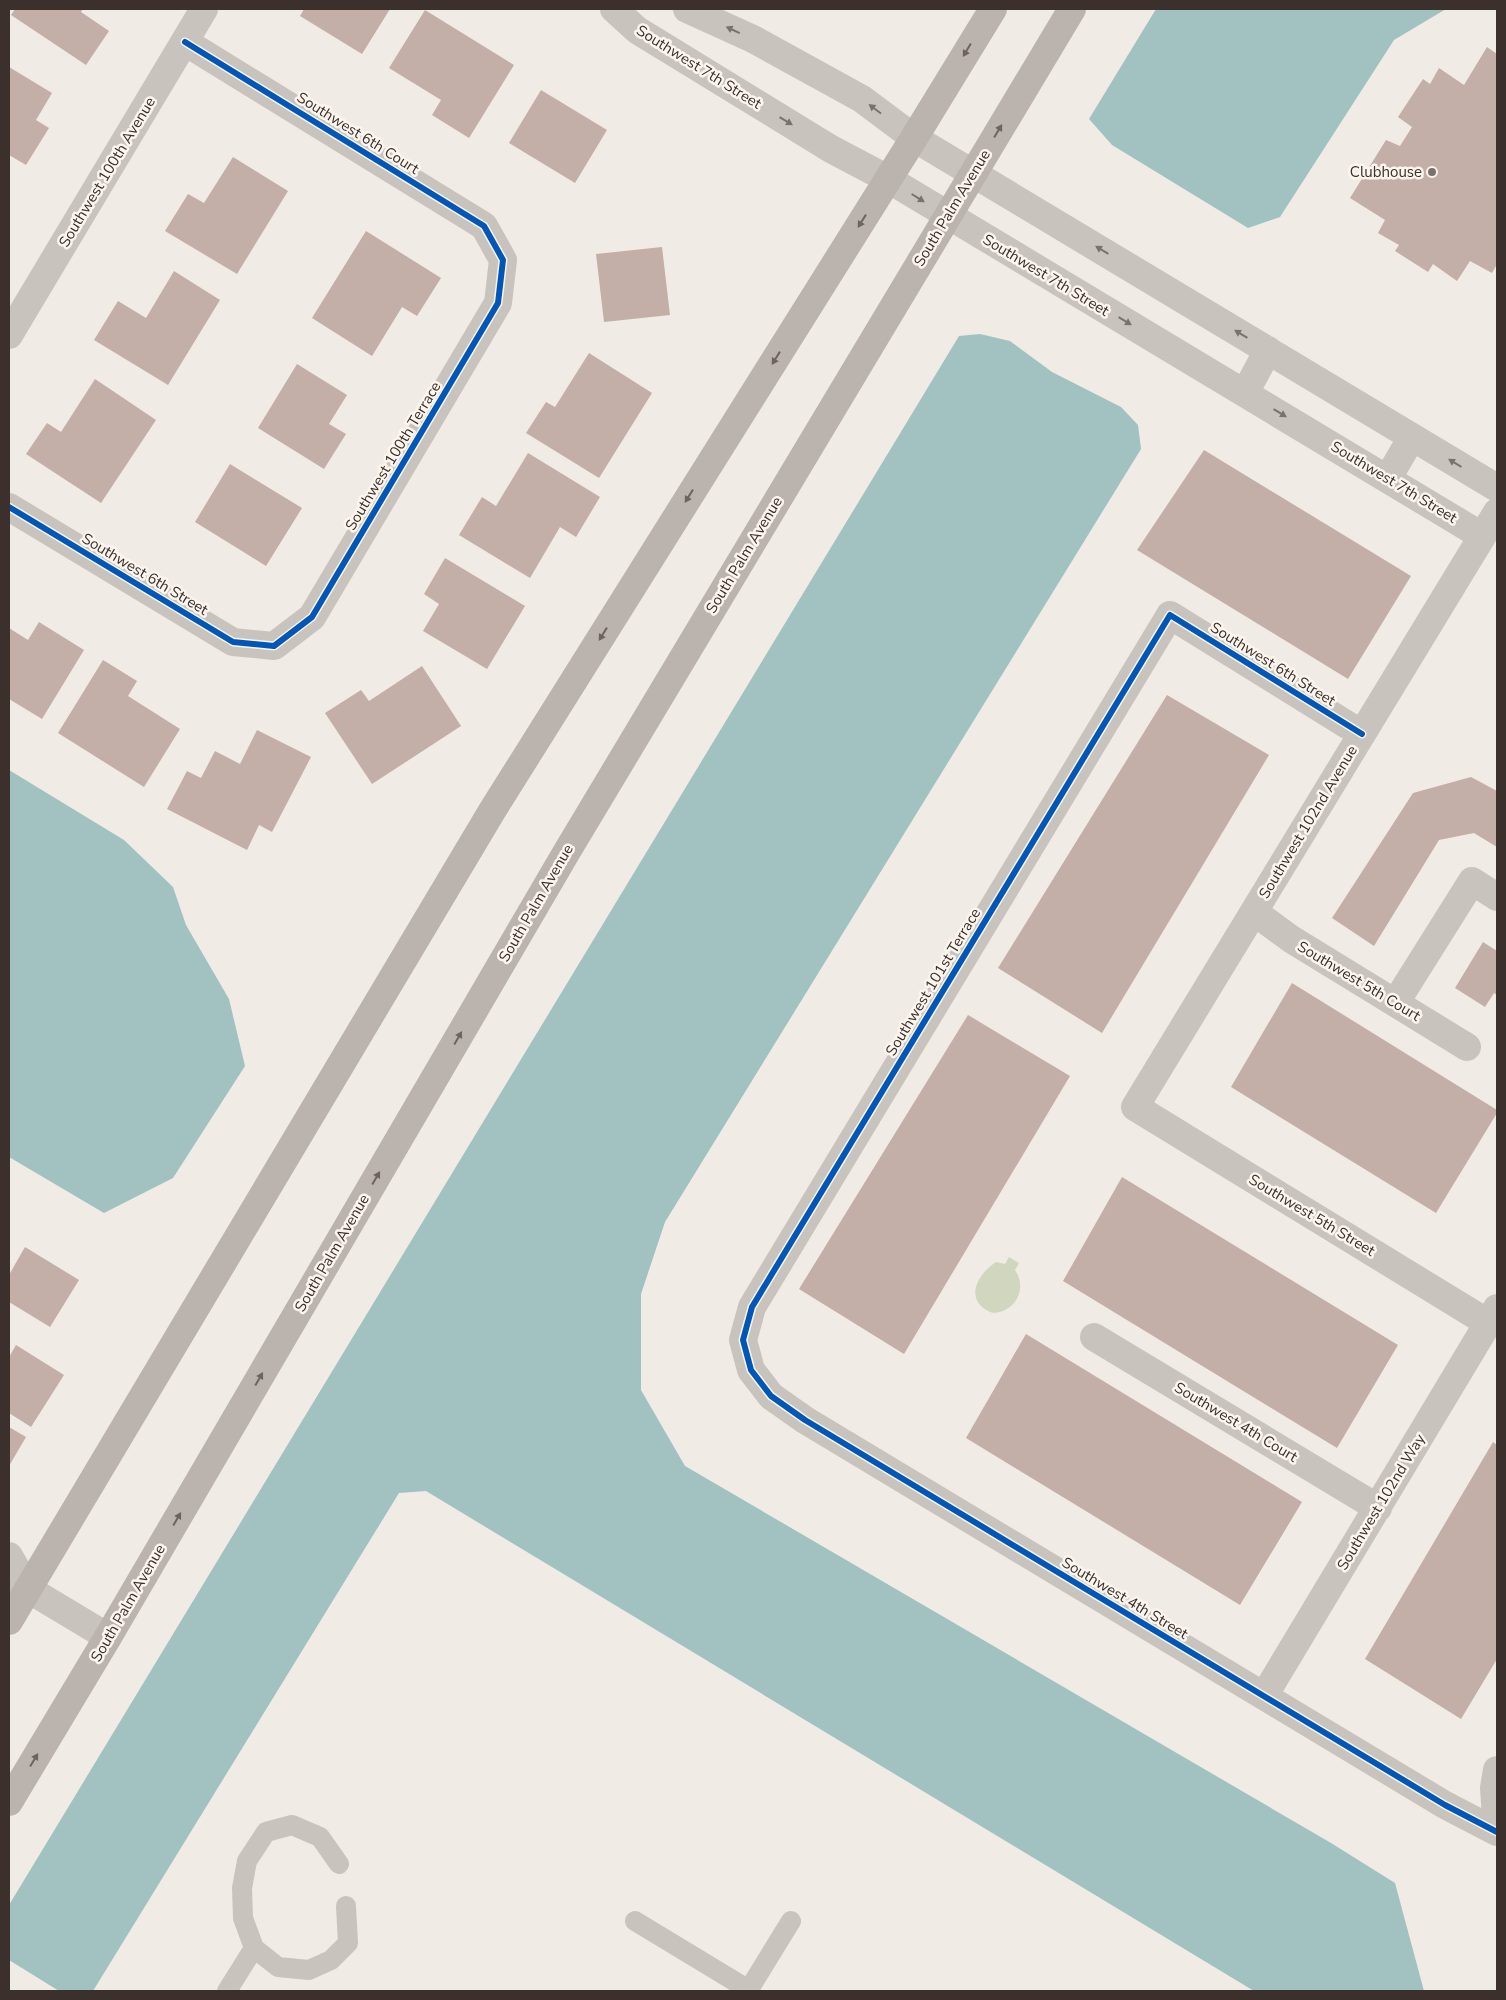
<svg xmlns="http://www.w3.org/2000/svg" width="1506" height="2000" font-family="'Nunito Sans',sans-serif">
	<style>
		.green { fill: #d1d6bf }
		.water { fill: #a1c2c1 }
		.building { fill: #c3afa7 }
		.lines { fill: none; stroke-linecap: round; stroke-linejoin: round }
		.lane { stroke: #c9c3be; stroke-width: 20 }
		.street { stroke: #c9c3be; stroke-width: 28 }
		.secondary { stroke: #bab3ae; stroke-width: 28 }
		.cycleway-casing { stroke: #fbf5ee; stroke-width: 9 }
		.cycleway { stroke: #0057b8; stroke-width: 6 }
		.oneway { fill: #7b726d }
		.oneway2 { fill: #6e645f }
		.poi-dot { fill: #7a716c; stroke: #fbf5ee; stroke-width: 2 }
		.labels { text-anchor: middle; stroke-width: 5; stroke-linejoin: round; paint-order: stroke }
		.street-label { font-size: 15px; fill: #3b302b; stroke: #fbf5ee }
		.poi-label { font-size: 15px; fill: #3b302b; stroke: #fbf5ee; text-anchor: end }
	</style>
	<rect width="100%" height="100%" fill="#f0ebe5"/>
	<path class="green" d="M1009,1257L1019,1263L1015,1270C1028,1289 1015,1312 993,1313C963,1302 976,1275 996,1262L1005,1264Z"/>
	<path class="water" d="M1156,9H1446L1394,40L1280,217L1248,228L1112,145L1089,119Z
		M980,334L1010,341L1052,372L1121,407L1138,425L1141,449L665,1222L641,1294V1390L685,1466L1331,1843L1395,1883L1424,1991H1254L426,1491L399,1493L93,1991H59L9,1960V1905L959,336Z
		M9,770L124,840L173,887L186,925L229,999L245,1066L173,1178L104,1213L9,1157Z"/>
	<path class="building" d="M15,9H83L81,12L109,31L86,65L11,15Z
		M304,9H390L362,54L300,16Z
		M425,10L514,65L469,138L432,115L441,100L389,68Z
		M1487,47L1497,54V264L1492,273L1470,261L1457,281L1433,264L1428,272L1395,251L1399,245L1378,233L1385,220L1350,198L1386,140L1400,146L1412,127L1398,117L1423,79L1430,84L1439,68L1464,85Z
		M9,67L52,93L36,120L49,128L26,165L9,155Z
		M541,90L607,130L575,183L509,143Z
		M233,157L288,191L237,274L165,231L188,194L204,203Z
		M366,231L441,278L417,316L402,307L372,356L312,318Z
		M662,247L670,315L604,322L596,254Z
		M174,271L220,300L168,385L94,340L118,301L146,318Z
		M589,353L652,393L599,478L526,433L546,402L555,407Z
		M297,364L347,395L329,424L346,434L324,469L258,428Z
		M95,379L156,420L101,503L26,454L47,423L61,432Z
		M1204,450L1411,576L1348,679L1137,550Z
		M528,453L600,497L576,537L560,527L530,578L459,535L482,497L496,506Z
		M230,464L302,508L266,566L195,522Z
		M445,558L525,606L487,669L423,631L439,604L424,594Z
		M39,622L84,650L42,719L9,699V628L28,640Z
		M103,660L137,681L128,696L180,729L144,787L58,733Z
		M422,666L461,726L372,784L325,713L361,690L369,701Z
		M1167,695L1269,755L1102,1033L998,968Z
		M257,730L311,757L272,832L259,825L247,850L167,809L187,771L201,778L215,751L240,764Z
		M1471,777L1497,791V847L1474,833L1439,840L1374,946L1332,918L1413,793Z
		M1483,942L1497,951V995L1494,993L1485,1007L1455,988Z
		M1292,983L1497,1110V1113L1436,1213L1231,1087Z
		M968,1015L1070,1076L904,1354L799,1289Z
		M1122,1177L1398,1345L1337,1448L1063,1281Z
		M25,1247L79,1280L50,1327L9,1302V1275Z
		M1026,1334L1302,1502L1240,1605L966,1438Z
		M16,1345L64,1375L31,1427L9,1413V1357Z
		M9,1427L26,1437L9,1466Z
		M1493,1442L1497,1445V1659L1461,1719L1365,1659Z"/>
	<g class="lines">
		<path class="lane" d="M635,1921L749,1990
			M254,1948L278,1967L309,1970L331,1960L348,1943L346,1906
			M227,1991L254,1948L243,1918L242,1888L247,1861L266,1832L292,1825L320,1837L339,1864
			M748,1991L791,1921"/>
		<path class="street" d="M614,9L637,30L831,149L888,179L1482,536
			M687,9L753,39L862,99L914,138L1497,488
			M9,335L204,9
			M1245,393L1268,350
			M1388,478L1412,437
			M9,507L233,642L274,646L312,617L498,303L503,260L484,226L185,42
			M1362,734L1170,615L752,1307L743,1340L751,1370L771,1396L805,1420L1445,1805L1497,1832
			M1254,912L1291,939L1467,1047
			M1396,1002L1472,881L1497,897
			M1488,1323L1135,1107L1497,512
			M1094,1337L1378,1508
			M9,1556L28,1589
			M9,1584L28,1589L108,1637
			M1264,1696L1497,1308
			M1497,1770L1494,1788L1497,1832"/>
		<path class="secondary" d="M9,1621L492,811L914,138L993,9
			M9,1802L108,1637L566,853L1072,9"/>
		<g class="cycleway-casing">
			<path id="cycleway" d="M9,507L233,642L274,646L312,617L498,303L503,260L484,226L185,42
				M1362,734L1170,615L752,1307L743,1340L751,1370L771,1396L805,1420L1445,1805L1497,1832"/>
		</g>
		<use href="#cycleway" class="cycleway"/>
	</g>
	<defs><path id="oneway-solid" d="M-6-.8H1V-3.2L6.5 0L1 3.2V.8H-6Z" transform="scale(1.25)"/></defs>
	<g class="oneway">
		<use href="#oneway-solid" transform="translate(733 30) rotate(-155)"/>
		<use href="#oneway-solid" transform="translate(875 109) rotate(-143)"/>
		<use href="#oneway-solid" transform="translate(786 121) rotate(31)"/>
		<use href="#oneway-solid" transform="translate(918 198) rotate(32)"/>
		<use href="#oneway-solid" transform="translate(1102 250) rotate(-149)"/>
		<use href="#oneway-solid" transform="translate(1125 321) rotate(31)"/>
		<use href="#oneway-solid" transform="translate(1241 334) rotate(-149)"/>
		<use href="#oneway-solid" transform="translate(1280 413) rotate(31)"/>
		<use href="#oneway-solid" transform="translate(1455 463) rotate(-149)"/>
	</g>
	<g class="oneway2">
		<use href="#oneway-solid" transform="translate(967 50) rotate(121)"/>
		<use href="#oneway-solid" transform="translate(998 131) rotate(-59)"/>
		<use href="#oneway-solid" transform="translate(862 221) rotate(122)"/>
		<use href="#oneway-solid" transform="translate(776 358) rotate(122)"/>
		<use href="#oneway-solid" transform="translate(689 496) rotate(122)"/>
		<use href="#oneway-solid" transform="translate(603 634) rotate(122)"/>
		<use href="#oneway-solid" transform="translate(458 1038) rotate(-60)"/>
		<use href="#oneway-solid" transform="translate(376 1178) rotate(-60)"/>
		<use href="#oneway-solid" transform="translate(259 1379) rotate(-60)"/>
		<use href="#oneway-solid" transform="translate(177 1519) rotate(-60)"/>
		<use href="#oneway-solid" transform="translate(34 1760) rotate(-59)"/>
	</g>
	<circle class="poi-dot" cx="1432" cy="172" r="5"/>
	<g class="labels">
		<g class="street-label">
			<text transform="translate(699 67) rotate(32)" y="5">Southwest 7th Street</text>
			<text transform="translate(358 133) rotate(32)" y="5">Southwest 6th Court</text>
			<text transform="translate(107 172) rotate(-59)" y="5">Southwest 100th Avenue</text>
			<text transform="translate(952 208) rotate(-59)" y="5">South Palm Avenue</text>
			<text transform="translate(1046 275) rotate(31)" y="5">Southwest 7th Street</text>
			<text transform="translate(393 456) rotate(-59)" y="5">Southwest 100th Terrace</text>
			<text transform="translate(1394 482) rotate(31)" y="5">Southwest 7th Street</text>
			<text transform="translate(744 555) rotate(-59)" y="5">South Palm Avenue</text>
			<text transform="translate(145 574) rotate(31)" y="5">Southwest 6th Street</text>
			<text transform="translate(1273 664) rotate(32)" y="5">Southwest 6th Street</text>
			<text transform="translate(1308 822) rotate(-59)" y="5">Southwest 102nd Avenue</text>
			<text transform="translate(536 903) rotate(-60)" y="5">South Palm Avenue</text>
			<text transform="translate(1359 981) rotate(31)" y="5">Southwest 5th Court</text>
			<text transform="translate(933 982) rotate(-59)" y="5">Southwest 101st Terrace</text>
			<text transform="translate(1312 1215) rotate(31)" y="5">Southwest 5th Street</text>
			<text transform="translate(332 1253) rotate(-60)" y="5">South Palm Avenue</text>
			<text transform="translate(1236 1422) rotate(31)" y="5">Southwest 4th Court</text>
			<text transform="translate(1381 1502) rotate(-59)" y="5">Southwest 102nd Way</text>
			<text transform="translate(1125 1598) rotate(31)" y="5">Southwest 4th Street</text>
			<text transform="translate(128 1603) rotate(-60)" y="5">South Palm Avenue</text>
		</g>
		<g class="poi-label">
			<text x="1422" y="177">Clubhouse</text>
		</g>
	</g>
	<rect width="1506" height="2000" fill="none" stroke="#3b302b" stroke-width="20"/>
</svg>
